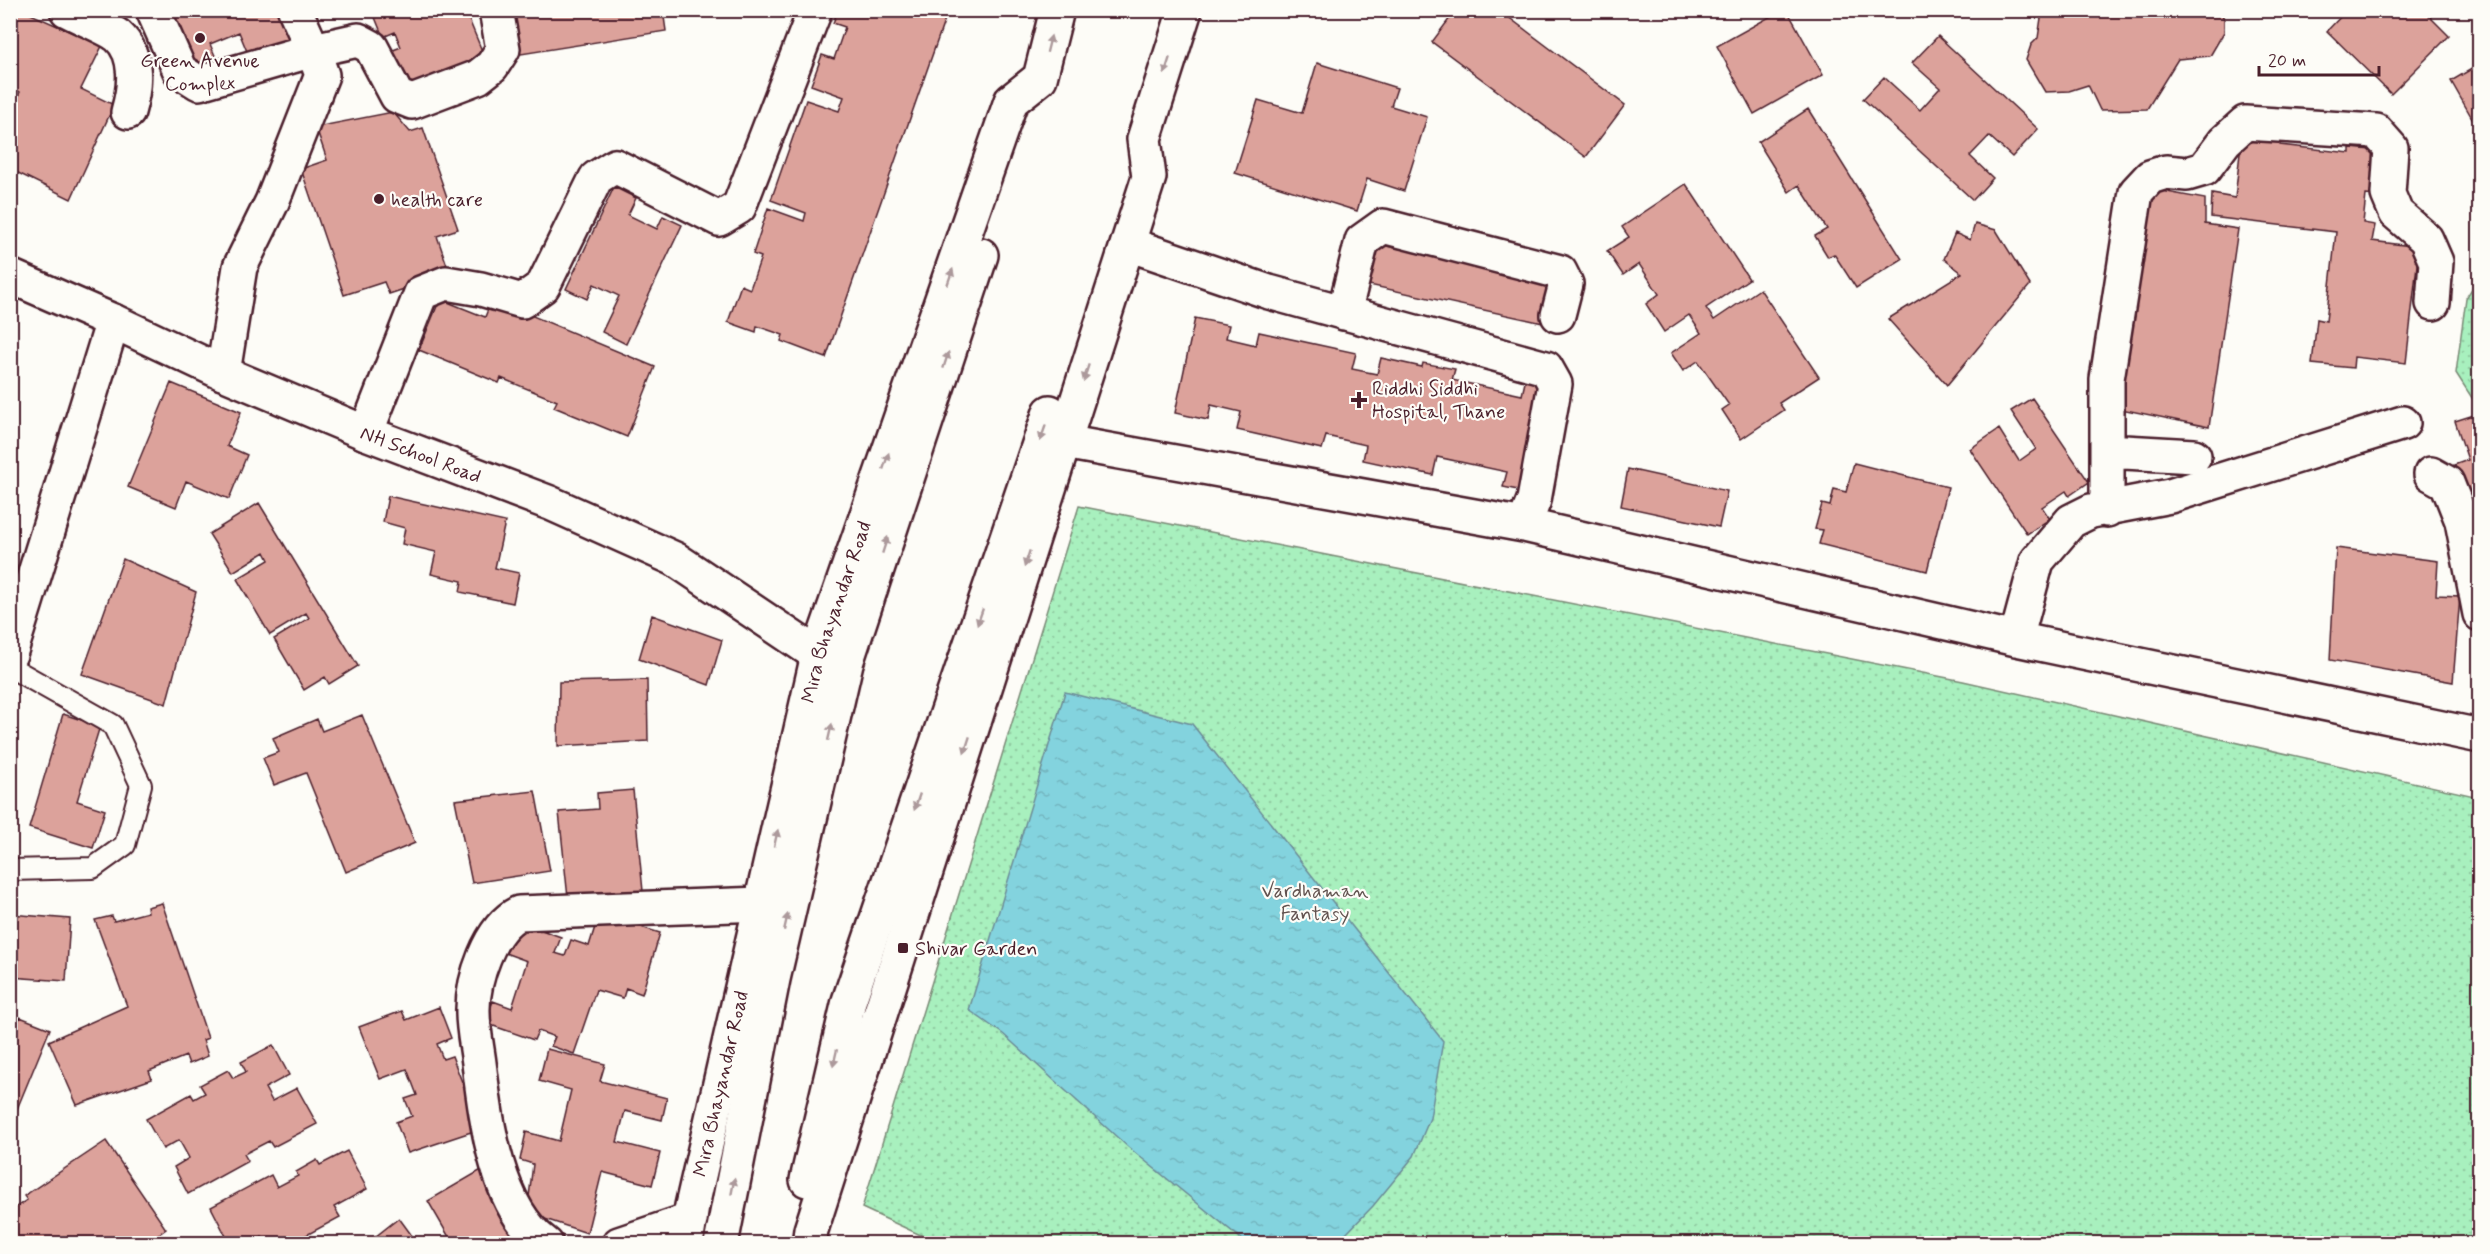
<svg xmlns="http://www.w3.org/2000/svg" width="2490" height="1254" font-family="Mynerve,sans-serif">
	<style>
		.green { fill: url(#green-dots); stroke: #798874; stroke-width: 1.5 }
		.water { fill: url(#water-ripples); stroke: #6c8b96; stroke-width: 1.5 }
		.building { fill: #dca29b; stroke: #4a1f2b; stroke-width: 1.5 }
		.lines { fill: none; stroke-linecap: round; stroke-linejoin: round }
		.lane-casing { stroke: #4a1f2b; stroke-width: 24 }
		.street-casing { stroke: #4a1f2b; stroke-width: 38 }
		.secondary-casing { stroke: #4a1f2b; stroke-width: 38 }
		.primary-casing { stroke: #4a1f2b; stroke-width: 38 }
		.lane { stroke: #fdfcf7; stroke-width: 20 }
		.street { stroke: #fdfcf7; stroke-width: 33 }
		.secondary { stroke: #fdfcf7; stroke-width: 33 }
		.primary { stroke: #fdfcf7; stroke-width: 33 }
		.oneway { fill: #ac999b }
		.poi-dot { fill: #4a1f2b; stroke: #fdfcf7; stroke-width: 2 }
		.labels { text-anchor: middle; stroke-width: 4.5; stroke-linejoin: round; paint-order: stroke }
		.poi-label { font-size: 20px; fill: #4a1f2b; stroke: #fdfcf7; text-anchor: start }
		.street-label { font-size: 20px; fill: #4a1f2b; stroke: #fdfcf7 }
		.park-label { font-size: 20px; fill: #625350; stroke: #fdfcf7 }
	</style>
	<defs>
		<pattern id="green-dots" width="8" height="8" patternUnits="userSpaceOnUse" patternTransform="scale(1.5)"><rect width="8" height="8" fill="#a8f0be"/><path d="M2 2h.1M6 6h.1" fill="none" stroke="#92cda3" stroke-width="1.8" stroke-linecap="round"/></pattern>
		<pattern id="water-ripples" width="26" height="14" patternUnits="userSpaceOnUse" patternTransform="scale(1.5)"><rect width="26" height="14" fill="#83d3de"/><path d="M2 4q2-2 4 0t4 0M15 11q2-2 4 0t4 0" fill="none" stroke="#73b5bf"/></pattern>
	</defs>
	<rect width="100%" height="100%" fill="#fdfcf7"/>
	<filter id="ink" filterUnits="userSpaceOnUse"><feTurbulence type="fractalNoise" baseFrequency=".0167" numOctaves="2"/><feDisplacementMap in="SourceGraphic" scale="12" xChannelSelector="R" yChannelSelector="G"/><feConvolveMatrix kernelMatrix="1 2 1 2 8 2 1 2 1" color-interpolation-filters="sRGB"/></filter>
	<g filter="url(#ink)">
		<path class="green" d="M2479,286V400L2474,401L2456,373L2466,298L2473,287Z
			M1079,506L1963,681L2479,797V1243L940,1244L862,1208Z"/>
		<path class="water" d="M1065,692L1192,724L1443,1041L1430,1118L1414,1156L1373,1206L1341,1239L1328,1243L1253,1244L1244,1241L1128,1147L1003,1034L969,1010Z"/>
		<path class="building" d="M10,10H22L102,46L81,89L114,105L71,199L10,169V112L20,92L10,87Z
			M164,10H276L293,48L253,66L239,32L210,44L219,65L191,76Z
			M372,10H465L485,58L405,92L388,52L401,47L395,32L383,37Z
			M508,10H663L666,31L515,55Z
			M684,10H754L685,18Z
			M838,10H942L947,13L826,358L781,341L783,335L757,326L756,332L728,322L741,285L750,289L761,257L753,254L768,208L804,221L806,213L771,200L806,100L839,111L844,97L811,85L822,55L834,59L845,27L833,23Z
			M1456,10H1499L1625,105L1586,157L1432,42Z
			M1782,10H1787L1823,75L1754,114L1717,46Z
			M2034,10H2220L2224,19V32L2210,56L2178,59L2147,109L2100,110L2088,85L2069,91L2045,92L2026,60L2031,45L2038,38L2041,18Z
			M2347,10H2423L2449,36L2391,94L2327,31Z
			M1938,36L2038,129L2012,157L1989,136L1970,156L1993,178L1973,200L1863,99L1884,77L1920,110L1940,88L1912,63Z
			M1317,63L1397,88L1391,106L1427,117L1404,191L1367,179L1357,211L1235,173L1258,100L1302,113Z
			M2480,64V132L2451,81Z
			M1808,109L1902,259L1856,288L1834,254L1828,257L1815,236L1827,229L1799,185L1789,192L1758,142Z
			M393,112L410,132L423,128L458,229L437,236L450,274L389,294L384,282L344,295L301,169L327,160L316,127Z
			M2242,135L2280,140V145L2350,153V148L2383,151L2377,196L2366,195L2363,223L2375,225L2372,241L2419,247L2406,363L2354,357L2353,368L2312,364L2317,319L2326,321L2336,232L2211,217L2212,194L2235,198Z
			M1686,184L1749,279L1706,308L1714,320L1760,289L1819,377L1779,403L1784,410L1741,439L1722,410L1729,405L1698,361L1683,371L1671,353L1701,333L1689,315L1664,332L1646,304L1659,294L1639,264L1623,275L1607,251L1629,237L1622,227Z
			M614,187L636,198L628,215L657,229L663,216L682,225L626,344L602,332L619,296L594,284L587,299L566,289Z
			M2151,189L2205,199V224L2238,229L2209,427L2116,408Z
			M1975,224L1996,230L2030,285L1947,385L1888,319L1962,273L1944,259L1955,233L1970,240Z
			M1377,244L1554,281L1543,323L1369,285Z
			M440,299L485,317L492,299L655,367L627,437L554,407L557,401L501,378L499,383L419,350Z
			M1195,318L1229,325L1226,338L1256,345L1259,332L1356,353L1352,369L1377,374L1381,358L1422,367L1423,363L1455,369L1452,380L1522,395L1526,378L1545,382L1541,455L1526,451L1518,490L1503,487L1507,472L1437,457L1433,475L1363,460L1366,445L1326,436L1322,449L1237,430L1241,412L1211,405L1208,420L1175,413Z
			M171,383L241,412L227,446L247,455L229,499L186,481L176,507L128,487Z
			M2032,398L2089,482L2069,496L2066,491L2042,507L2050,519L2027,534L1970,449L1999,429L2019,461L2036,449L2011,411Z
			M2480,413V540L2454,465L2468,460L2455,421Z
			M1854,463L1948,487L1927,571L1819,544L1823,530L1815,529L1822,504L1830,506L1834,489L1846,492Z
			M1628,469L1727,491L1719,527L1621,506Z
			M388,496L505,522L495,568L519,573L513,603L460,592L462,581L431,574L436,552L402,544L405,528L383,522Z
			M259,503L358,666L329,684L325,677L304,690L274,639L309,618L306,613L270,635L237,579L269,560L265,552L233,572L209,534Z
			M2336,548L2438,561L2436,595L2460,596L2453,682L2330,660Z
			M123,559L196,592L166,704L82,674Z
			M652,615L722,640L709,685L639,659Z
			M647,680L648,741L558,746L559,682Z
			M63,714L100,726L77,801L105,810L93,848L29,828Z
			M362,715L415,843L346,872L306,773L274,785L263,758L279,752L273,738L317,719L322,731Z
			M633,790L643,891L568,898L559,812L598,809L597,793Z
			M535,791L550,871L472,883L455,800Z
			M162,903L208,1038L203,1040L208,1056L189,1064L186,1056L149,1071L152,1079L77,1105L49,1041L127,1006L95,920L112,916L114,921L148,912L147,907Z
			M10,914L70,919L66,981L10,977Z
			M599,914L660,933L642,994L626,988L623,998L596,990L574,1054L551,1046L555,1037L538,1031L534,1040L485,1023L493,1001L512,1008L527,961L505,953L516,921L561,937L555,953L565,956L571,940L589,946Z
			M439,1007L451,1038L437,1044L443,1059L452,1056L480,1129L408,1153L396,1122L412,1116L405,1099L417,1095L407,1069L380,1079L359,1027L402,1011L406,1020Z
			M20,1017L50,1029L10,1126V1024L16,1026Z
			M273,1045L289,1075L265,1088L272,1101L297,1088L317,1124L273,1147L269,1141L244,1154L248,1161L188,1194L174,1167L189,1158L179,1140L163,1149L146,1119L191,1094L194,1099L205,1093L200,1085L228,1070L233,1078L246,1072L241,1062Z
			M547,1049L605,1064L600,1081L667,1098L662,1120L625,1111L617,1142L660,1153L652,1185L602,1172L587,1233L527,1213L533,1164L520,1160L526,1132L559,1141L571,1090L539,1081Z
			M106,1141L166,1229L145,1244H10V1211L27,1200L24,1196Z
			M347,1151L367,1189L334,1207L340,1217L290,1244H266L262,1236L248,1244H230L211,1207L271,1175L277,1187L298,1176L296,1172L317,1160L320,1165Z
			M483,1169L527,1244H453L428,1201Z
			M399,1218L418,1244H372L370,1241Z"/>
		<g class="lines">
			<g class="lane-casing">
				<path id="lane" d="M10,667L113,725L141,785L125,845L93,868L10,870"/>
			</g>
			<g class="street-casing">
				<path id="street" d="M67,10C80,17 108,28 118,36C139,55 135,88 128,112
					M153,10L180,71L199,83L313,50L358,40L371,47L397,96L412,102L478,77L492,66L503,49L496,10
					M1128,244L1269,292L1546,368L1555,384L1534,500L1524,525
					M1344,313L1362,241L1383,226L1560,272L1566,284L1558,315
					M223,373L240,267L272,202L322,75L313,50L295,10
					M366,433L421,293L446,283L481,289L522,301L543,286L596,178L615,166L719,219L739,207L815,10
					M1064,442L1524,525L2016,639L2480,736
					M2107,451L2194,456
					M2431,474L2447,483L2462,521L2480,614
					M2107,510V379L2136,192L2150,177L2166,172L2187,174L2204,169L2225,141L2245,123L2376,131L2391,148L2388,194L2396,213L2426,239L2436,262L2433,303
					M2016,639L2037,561L2071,521L2091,511L2170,496L2403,423
					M10,654L113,321
					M546,1244C496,1209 486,1119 479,1063C477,1047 473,1029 473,1013C472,981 489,928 519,913L761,904
					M619,1244L690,1220"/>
			</g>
			<g class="secondary-casing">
				<g id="secondary">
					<path id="s1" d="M10,276L113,321L223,373L366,433L550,503L675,559L818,655"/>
				</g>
			</g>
			<g class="primary-casing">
				<g id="primary">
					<path d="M807,1180L849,1001L1050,412"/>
					<path id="s2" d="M686,1244L692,1206L818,655L1011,101L1040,78L1057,10"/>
					<path d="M721,1244L773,979L846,663L981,255"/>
					<path d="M809,1244L811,1230L1149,177L1144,139L1185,10"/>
				</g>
			</g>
			<use href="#lane" class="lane"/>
			<use href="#street" class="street"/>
			<use href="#secondary" class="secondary"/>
			<use href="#primary" class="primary"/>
		</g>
		<defs><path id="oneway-solid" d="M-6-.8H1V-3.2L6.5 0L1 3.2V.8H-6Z" transform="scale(1.5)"/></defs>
		<g class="oneway">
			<use href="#oneway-solid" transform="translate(1049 44) rotate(-76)"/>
			<use href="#oneway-solid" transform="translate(1167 66) rotate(108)"/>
			<use href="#oneway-solid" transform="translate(950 277) rotate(-71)"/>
			<use href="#oneway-solid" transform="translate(946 360) rotate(-72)"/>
			<use href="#oneway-solid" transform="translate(1086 373) rotate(108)"/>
			<use href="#oneway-solid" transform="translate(1043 433) rotate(109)"/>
			<use href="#oneway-solid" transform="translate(886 461) rotate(-71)"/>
			<use href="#oneway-solid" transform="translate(885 545) rotate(-72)"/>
			<use href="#oneway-solid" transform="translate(1027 559) rotate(108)"/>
			<use href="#oneway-solid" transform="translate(980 617) rotate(109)"/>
			<use href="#oneway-solid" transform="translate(830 732) rotate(-77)"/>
			<use href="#oneway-solid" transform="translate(967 745) rotate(108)"/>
			<use href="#oneway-solid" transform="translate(917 802) rotate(109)"/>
			<use href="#oneway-solid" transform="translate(776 838) rotate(-77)"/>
			<use href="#oneway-solid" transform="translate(786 922) rotate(-77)"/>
			<use href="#oneway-solid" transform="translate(835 1058) rotate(103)"/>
			<use href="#oneway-solid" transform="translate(733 1186) rotate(-79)"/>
		</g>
	</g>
	<g class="poi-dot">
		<circle cx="200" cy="38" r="6"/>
		<circle cx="379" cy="199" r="6"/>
		<path d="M1356 391h6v6h6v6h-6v6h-6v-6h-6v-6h6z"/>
		<rect x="897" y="942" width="12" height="12" rx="3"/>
	</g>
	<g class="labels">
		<g class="poi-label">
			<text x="200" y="67" text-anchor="middle">Green Avenue<tspan x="200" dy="23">Complex</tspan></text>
			<text x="391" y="206">health care</text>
			<text x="1372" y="395">Riddhi Siddhi<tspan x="1372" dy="23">Hospital, Thane</tspan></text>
			<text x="915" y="955">Shivar Garden</text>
		</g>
		<g class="street-label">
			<text dy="7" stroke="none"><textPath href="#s1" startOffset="448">NH School Road</textPath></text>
			<text dy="7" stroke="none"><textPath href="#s2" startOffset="650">Mira Bhayandar Road</textPath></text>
			<text dy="7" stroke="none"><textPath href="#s2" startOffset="164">Mira Bhayandar Road</textPath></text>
		</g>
		<g class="park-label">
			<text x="1315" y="897">Vardhaman<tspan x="1315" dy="23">Fantasy</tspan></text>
		</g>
	</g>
	<rect width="2490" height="1254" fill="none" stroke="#fdfcf7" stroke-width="36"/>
	<rect x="18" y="18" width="2454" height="1218" fill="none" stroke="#4a1f2b" stroke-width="2" filter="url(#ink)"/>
	<path d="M2259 66v9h120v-9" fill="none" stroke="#4a1f2b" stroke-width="3"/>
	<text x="2268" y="66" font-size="18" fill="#4a1f2b" stroke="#fdfcf7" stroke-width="4.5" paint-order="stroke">20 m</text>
</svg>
